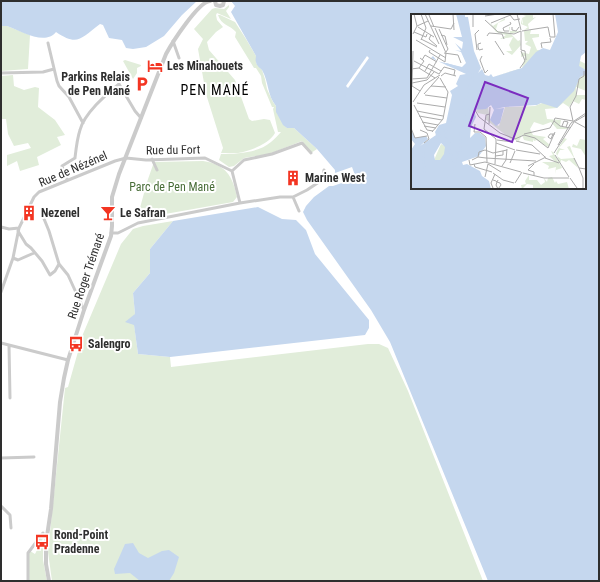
<svg xmlns="http://www.w3.org/2000/svg" width="600" height="582" font-family="'Roboto Condensed',sans-serif">
	<style>
		.green { fill: #e1edda }
		.water { fill: #c5d7ee; fill-rule: evenodd }
		.pier { fill: #fff }
		.lines { fill: none; stroke-linecap: round; stroke-linejoin: round }
		.minor { stroke: #cbcbcb; stroke-width: 3 }
		.tertiary { stroke: #cbcbcb; stroke-width: 4 }
		.labels { text-anchor: middle; stroke-width: 4; stroke-linejoin: round; paint-order: stroke }
		.poi-label { font-size: 12px; font-weight: bold; fill: #2e2e2e; stroke: #fff; text-anchor: start }
		.street-label { font-size: 12px; fill: #2e2e2e; stroke: #fff }
		.park-label { font-size: 12px; fill: #486d38; stroke: #fff }
		.quarter-label { font-size: 14px; letter-spacing: 1px; fill: #000; stroke: #fff }
		.inset-river { fill: none; stroke: #c5d7ee; stroke-width: 2 }
		.inset-road { fill: none; stroke: #ababab; stroke-width: 1 }
		.view { fill: #7b2cbf; fill-opacity: 0.15; stroke: #7b2cbf; stroke-width: 2 }
		.inset-edge { fill: none; stroke: #2e2e2e; stroke-width: 2 }
	</style>
	<rect width="100%" height="100%" fill="#fff"/>
	<path class="green" d="M229,5V7L226,11L231,19L217,13L216,15L217,20L223,27L216,32L207,42L209,50L235,80L249,119L252,121L264,119L270,120L275,133C269,144 250,151 238,153C233,153 227,153 221,153L223,148L206,94L198,49L203,39L194,29L212,9L215,8L224,9Z
		M218,15H220L235,22L246,39L256,56V63L262,70L265,79L267,89L273,102L276,106L278,115L287,128H294L317,149L311,153L302,141L269,154L244,158L234,166L229,167L219,160L221,154C238,154 258,153 271,142C275,139 278,135 281,132H278L273,109L274,107H272L262,83L261,76L256,68H254L235,37L236,32C230,25 221,25 218,15Z
		M1,26H7L30,35L28,69L1,71Z
		M125,60L141,65V66L137,68V73L133,79L123,61Z
		M13,75L14,86L24,90L35,87L39,88L38,107L55,120L65,135L57,137L61,145L37,157L39,165L20,171L17,161L7,166V155L31,148L28,143L14,146L8,134L6,119H1V76Z
		M203,161C225,164 233,176 237,197L233,202L137,219L147,182L154,162Z
		M173,221L150,249V273L133,293L135,314L134,324L138,354L170,357L171,367L368,344H379L388,348L408,391L483,581H52L48,552L65,388L68,387L83,334L121,244L133,229L143,226Z
		M40,537L43,538L41,543L43,544V560L47,581H28V553L30,551L35,554L38,548L34,545Z"/>
	<path class="water" d="M1,1H197L182,15L164,36L146,47L133,49L126,48L122,40L109,38L103,25L100,24C81,38 78,47 56,32C45,46 21,31 7,26H1Z
		M231,1H599V581H488L390,342L371,310L307,220L303,212L306,206L314,197L329,186H333L356,178L352,167L335,173V170L317,149L294,128H287L283,125L276,112V106C267,95 269,82 262,70C260,68 256,65 256,62C255,60 256,58 256,56L231,12L235,6ZM412,15H585V188H412Z
		M258,207L282,219L296,220L306,230L315,254L369,320V328L365,335L170,357L138,354L134,325L125,322L135,314L133,293L150,273V249L173,221Z
		M133,543L139,553L148,558L162,551L169,550L179,557L174,573L169,581H140L130,573L115,574L114,569L125,544Z"/>
	<path class="pier" d="M367,56L369,58L348,88L346,86Z"/>
	<g class="lines">
		<path class="minor" d="M173,41L179,58
			M48,43L57,81L59,86L69,97L83,123
			M1,73L43,72L54,69
			M152,159L157,170
			M232,171L244,160L272,154L302,143L311,153
			M67,180L62,166L75,158C76,149 77,139 80,130C84,114 106,94 119,84L135,111L141,118
			M293,197L299,211
			M42,214L49,231L59,264L68,275L84,310
			M1,227L9,229L19,228
			M18,231L26,244L31,248L42,261L50,275L55,271L59,264
			M111,233H118L138,223L240,203L280,197H293L307,190L322,180L324,170
			M13,258L18,260L34,253
			M1,292L13,258L19,228L34,197L39,192L115,161L126,158L146,160L205,158L232,171L240,203
			M1,343L68,360
			M9,345L10,398
			M1,458L34,457
			M1,506L10,515L11,528
			M28,581V553L43,533"/>
		<path class="tertiary" d="M215,1L216,5L220,6L223,5L224,1
			M49,581L46,564V543L51,509L60,402L64,378L68,360L84,310L111,236L112,226V197L119,174L166,54C172,43 198,2 210,1"/>
	</g>
	<defs>
		<g id="hotel-bare" transform="scale(1.2)"><path d="M-6-4.5h1.5V1H6V5H4.5V3h-9V5H-6ZM-4 0a1.8 1.8 0 1 1 3.6 0ZM.5 0V-2.5h3Q6-2.5 6 0Z" fill="#f33522" stroke="#fff" stroke-width="2.5" paint-order="stroke"/></g>
		<g id="parking-bare" transform="scale(1.2)"><path d="M-3.5-5.5H1a3.5 3.5 0 0 1 0 7H-1V5.5H-3.5ZM-1-3.4V-.6H.8a1.4 1.4 0 0 0 0-2.8Z" fill="#f33522" stroke="#fff" stroke-width="2.5" paint-order="stroke"/></g>
		<g id="building-bare" transform="scale(1.2)"><path d="M-4-6H4V6H1V3H-1V6H-4ZM-2.5-4.3h1.7v1.8h-1.7ZM.8-4.3h1.7v1.8H.8ZM-2.5-1h1.7V.8h-1.7ZM.8-1h1.7V.8H.8Z" fill="#f33522" stroke="#fff" stroke-width="2.5" paint-order="stroke"/></g>
		<g id="bar-bare" transform="scale(1.2)"><path d="M-6-5H6L.8 .8V4.5H3.5V6h-7V4.5H-.8V.8Z" fill="#f33522" stroke="#fff" stroke-width="2.5" paint-order="stroke"/></g>
		<g id="bus-bare" transform="scale(1.2)"><path d="M-5-6H5V4H4V6H2V4H-2V6H-4V4H-5ZM-3.5-4V0h7V-4ZM-3.5 1.2v1.5H-2V1.2ZM2 1.2v1.5H3.5V1.2Z" fill="#f33522" stroke="#fff" stroke-width="2.5" paint-order="stroke"/></g>
	</defs>
	<g fill-rule="evenodd">
		<use href="#hotel-bare" x="155" y="66"/>
		<use href="#parking-bare" x="142" y="84"/>
		<use href="#building-bare" x="293" y="178"/>
		<use href="#building-bare" x="29" y="213"/>
		<use href="#bar-bare" x="108" y="213"/>
		<use href="#bus-bare" x="76" y="344"/>
		<use href="#bus-bare" x="42" y="542"/>
	</g>
	<g class="labels">
		<g class="poi-label">
			<text x="167" y="70">Les Minahouets</text>
			<text x="130" y="81" text-anchor="end">Parkins Relais<tspan x="130" dy="14">de Pen Mané</tspan></text>
			<text x="305" y="182">Marine West</text>
			<text x="41" y="217">Nezenel</text>
			<text x="120" y="217">Le Safran</text>
			<text x="88" y="348">Salengro</text>
			<text x="54" y="539">Rond-Point<tspan x="54" dy="14">Pradenne</tspan></text>
		</g>
		<g class="street-label">
			<text transform="translate(173 150) rotate(-1)" y="4">Rue du Fort</text>
			<text transform="translate(73 169) rotate(-23)" y="4">Rue de Nézénel</text>
			<text transform="translate(86 276) rotate(-71)" y="4">Rue Roger Trémaré</text>
		</g>
		<g class="park-label">
			<text x="172" y="191">Parc de Pen Mané</text>
		</g>
		<g class="quarter-label">
			<text x="215" y="95">PEN MANÉ</text>
		</g>
	</g>
	<g transform="translate(411 14)">
		<rect width="175" height="175" fill="#fff"/>
		<path d="M109,0H122V4L125,3L117,10L118,15L113,16L117,13L110,10V5L111,9L112,10L111,4L115,2ZM94,4V6L87,9L85,15L86,17L99,19L98,13H99V17H109L100,20L107,27L109,26L110,31L101,41L95,37H101L98,31L102,23L89,25L95,21L85,18L78,8L82,12ZM120,16L119,20H128V23L121,24L126,36H139L143,32L125,51L85,62L111,54L114,42L110,43V38L118,40L120,33L114,30L117,27H114L113,17ZM169,47L175,50V56L172,55L175,60V77L165,73V81H175V86L171,85L168,90L162,87L158,93L152,89L146,94L134,95L136,105L150,106L149,112L157,114L156,115H146L140,108L132,111L123,108L119,115L122,121L135,123L132,125L139,131L137,133L126,126L123,127L122,125V128L113,126L111,121L108,127L100,125L74,105L76,101L67,99L65,96L77,93L79,106L88,112L94,93L124,92L131,89ZM153,124L156,125L148,134L154,136H149L146,142L150,145L163,144L156,133L159,132L167,154L158,146L155,148L150,146L149,150L145,139ZM169,125L175,126V143L170,135L161,133L162,130L166,132ZM30,130L36,133L35,147L23,146ZM140,137L142,138L151,154L145,156L144,160L145,153L137,155L138,152L131,148H145L138,142L142,141ZM118,161V166H126L130,171L134,168L133,164L136,168L137,164L141,163L144,169L145,167L147,170L156,168L158,175H122V171L116,170L111,175L110,171L115,170L114,167Z" fill="#e1edda"/>
		<path d="M45,0H54V3H57L63,37L70,54L67,59L71,55L74,61L78,62L80,60L82,63L111,54L125,38L132,34L139,36L147,18L144,0H175V38L170,42L168,52L175,56V60L169,63L163,77L146,94L130,89L126,91L94,93L84,95L93,94L89,109L85,112L79,106L83,96L80,91L75,95L63,96L65,103L60,113L59,124L64,119H69L74,123L75,132L68,142L51,148L52,151L56,150L69,157L71,162L78,167L80,175H0V136L4,130L0,125V115L4,124L15,122L17,125L9,132L25,121L24,118L28,111L35,109L41,81L39,77L47,72L45,70L49,61L55,60L20,44L22,42L26,47L51,53L55,49L50,38L44,36L50,37L44,29L51,35L52,28L42,23H51ZM30,129L34,133L33,140L29,146H24L23,141Z" fill="#c5d7ee" fill-rule="evenodd"/>
		<path class="inset-river" d="M25,121L29,119L34,124L43,148M33,123L49,140M0,144L7,156L9,175M15,175L12,138L34,118L52,93L60,67L54,65M31,175L43,154L45,144L50,140L49,117L58,95L64,94L60,85L62,58L35,50"/>
		<path class="inset-road" d="M3,0L6,12M10,0L15,14M14,0L28,30M42,0L43,16M106,0L110,16M18,1L23,13M99,1L103,6L109,5M74,2L87,0M74,6L87,18L103,20L110,17M80,9L102,0M20,12L40,15L43,9M7,13L23,23M62,13V0M101,13V16L105,17L108,13M28,15L37,35L35,38M98,17H93L92,14L100,10L99,8M110,17V36L114,37L115,46M111,17L137,13L139,23H144L142,0M3,18L15,23L16,20M2,20L6,12L17,7M20,21L18,25L26,32M30,21L34,22L36,31M76,22L78,19L91,20L93,25M10,25L26,33M5,26L35,44M10,26L15,14M84,27L93,41M70,29L67,30V33L68,36L72,35M131,34L130,29L140,28L139,24M19,36L18,38L34,48L35,39L24,14M66,36L64,20L68,16M2,37L1,72L9,77M33,39L47,41L50,49M71,42L69,46L74,59L77,56M11,46L14,41L26,48M3,47L28,60M8,54L13,47L9,44M109,54L114,47L110,37M0,55L8,54L24,64M14,57L18,50L30,57M28,60L33,53L44,56L43,61M30,62L34,59L45,62M0,65L16,64L29,41M1,69L16,66L23,58M20,72L35,73M13,80L28,63M14,81L36,84M2,88L13,71L29,61M6,89L34,93M3,91L16,116L22,117M64,96L68,103L89,119L104,125L113,121L124,124L137,134M6,97L32,102M79,100L75,101L73,115L85,125V129L104,136M8,102L31,106M143,107L144,104L162,107M162,107L159,93L165,82L168,65L173,62V57M11,108L27,111M164,108L175,114M64,110L63,118H69L75,123M78,110L79,93M13,112L25,114M151,112L153,107L157,108L155,113M0,114L4,124L16,122M9,116L16,119L18,125L13,129M21,118L32,105L37,78L29,64M113,120L139,114L143,107L149,112L159,114M142,120L140,125L137,123L139,120H144M75,123L76,148M86,126L102,128M105,127L121,131L134,143M147,131L160,109L175,99M137,134L144,118M105,136L129,140M143,139L163,108L175,101M144,141L158,163M84,142L92,141V137M67,143L68,138L74,136L82,139L96,136M75,144L125,147M134,144L148,149M163,144L168,154L175,155M58,146L59,151L74,148L110,158M61,146L67,143L75,144M99,149L104,137M63,150L64,153L81,158M77,150L90,158M84,150L85,129M91,152L95,146L96,135M117,152L135,143M168,154L172,164V175M82,159L92,166L103,169M112,159L133,164H158M123,162V158L117,156L123,150M74,163L77,150M159,164L166,174M82,166L85,167L86,168L89,169L90,171L87,175L85,171L86,168L87,166M104,169L111,158M82,174L80,169L84,160"/>
		<path class="view" d="M74,68L117,84L101,128L58,112Z"/>
		<rect width="175" height="175" class="inset-edge"/>
	</g>
	<rect width="600" height="582" fill="none" stroke="#2e2e2e" stroke-width="4"/>
</svg>
